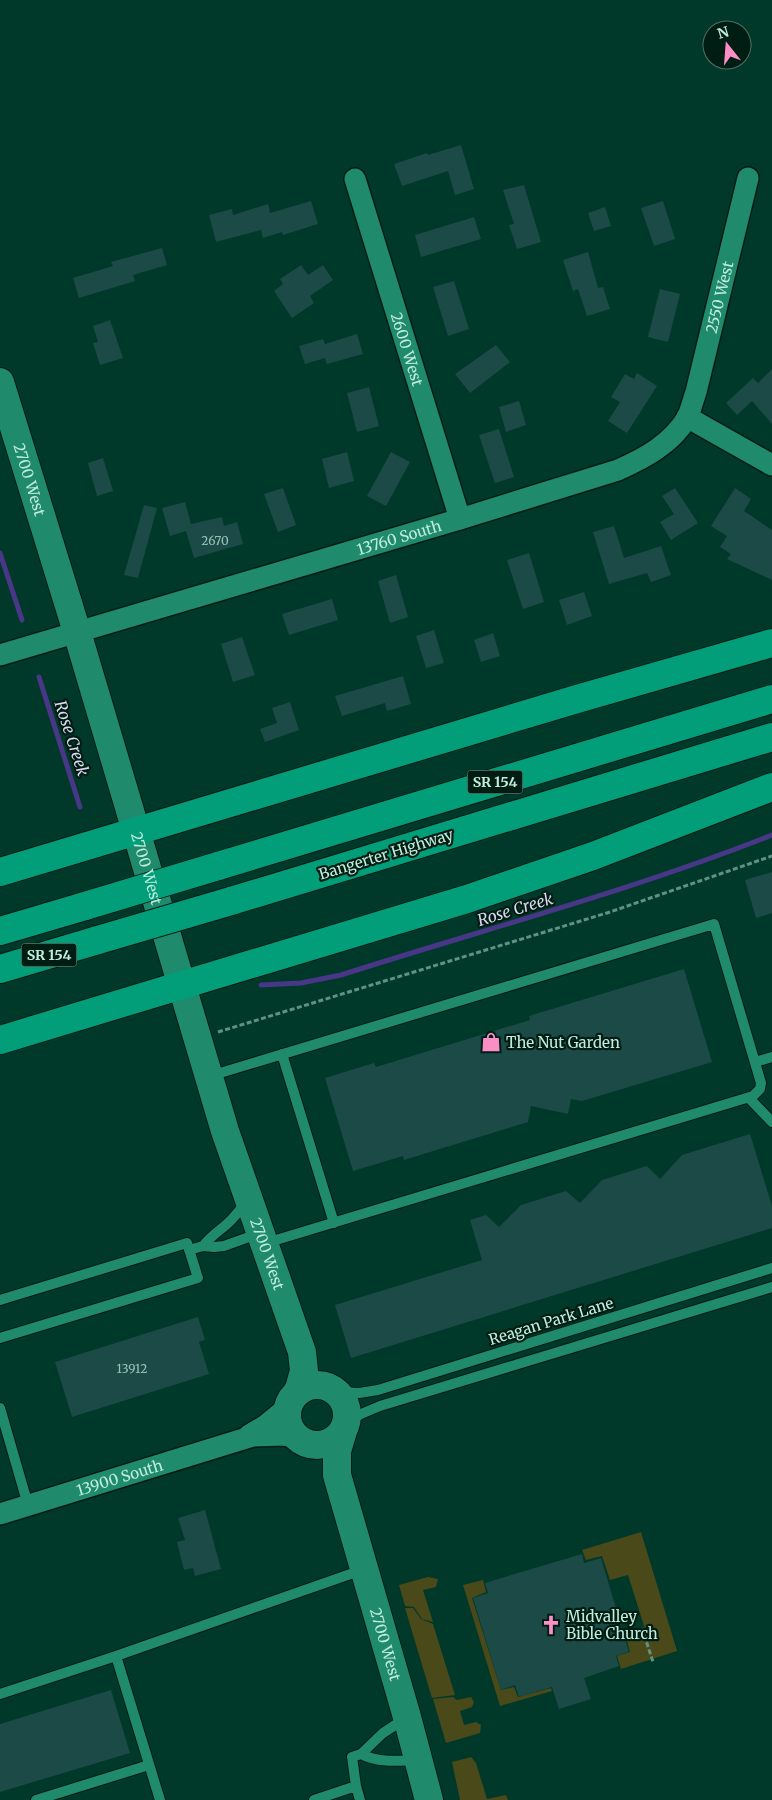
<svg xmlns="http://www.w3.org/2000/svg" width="772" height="1800" font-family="Merriweather,serif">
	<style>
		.green { fill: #494919 }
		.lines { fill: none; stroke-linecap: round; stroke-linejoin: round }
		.stream { stroke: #483686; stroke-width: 5 }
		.building { fill: #1b4a47 }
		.service-casing { stroke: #001d14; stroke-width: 12 }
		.minor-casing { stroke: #001d14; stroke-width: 24 }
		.secondary-casing { stroke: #001d14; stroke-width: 30 }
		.motorway-casing { stroke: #001d14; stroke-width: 30 }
		.path { stroke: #5f9282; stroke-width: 3; stroke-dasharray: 5 2.5; stroke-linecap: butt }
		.service { stroke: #208a6d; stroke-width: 10 }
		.minor { stroke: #208a6d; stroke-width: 21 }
		.secondary { stroke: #208a6d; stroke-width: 28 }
		.motorway { stroke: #029e7a; stroke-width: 28 }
		.motorway-bridge-casing { stroke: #001d14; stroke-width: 30; stroke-linecap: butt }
		.motorway-bridge { stroke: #029e7a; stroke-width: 28 }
		.labels { text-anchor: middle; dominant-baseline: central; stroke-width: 4.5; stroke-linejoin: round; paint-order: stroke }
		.number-label { font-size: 12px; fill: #97c4b7 }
		.shield { fill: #001d14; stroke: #86afa0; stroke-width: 1 }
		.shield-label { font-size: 14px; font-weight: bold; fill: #c0eddc }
		.street-label { font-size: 15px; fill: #c0eddc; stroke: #001d14 }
		.poi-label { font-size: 15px; fill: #c0eddc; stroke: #001d14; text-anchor: start }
		.water-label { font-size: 16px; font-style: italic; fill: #dbd9f0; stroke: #001d14 }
	</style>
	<rect width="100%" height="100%" fill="#00392a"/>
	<path class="green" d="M 641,1532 L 677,1651 L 621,1669 L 617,1656 L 630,1652 L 625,1634 L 645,1629 L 628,1575 L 610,1580 L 602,1556 L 586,1560 L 582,1550 Z
		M 428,1577 L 438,1579 L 436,1587 L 423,1590 L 433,1622 L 422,1619 L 414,1607 L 405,1606 L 399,1585 Z
		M 483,1580 L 486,1592 L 472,1598 L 501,1690 L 514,1687 L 518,1697 L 551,1688 L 552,1691 L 500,1706 L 463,1585 Z
		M 405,1608 L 413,1608 L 421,1619 L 433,1624 L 455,1695 L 432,1698 Z
		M 453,1697 L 457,1700 L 471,1697 L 474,1702 L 472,1707 L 460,1711 L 464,1725 L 476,1722 L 481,1725 L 480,1733 L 446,1743 L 433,1699 Z
		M 471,1757 L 476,1763 L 487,1799 L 506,1795 L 508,1800 L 460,1800 L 452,1762 Z"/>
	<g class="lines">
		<path class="stream" d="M 0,553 L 22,620
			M 39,677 L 80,807
			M 261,985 L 301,983 L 341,975 C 485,929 631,891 772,835"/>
	</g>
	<path class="building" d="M 461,145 L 474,189 L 455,195 L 448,171 L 402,186 L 394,164 L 427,153 L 428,155 Z
		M 524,185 L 541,242 L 517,249 L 509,225 L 514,224 L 503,190 Z
		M 311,201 L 318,224 L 283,235 L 282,232 L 263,238 L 261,230 L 216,242 L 209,215 L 232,209 L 233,215 L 268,204 L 270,213 Z
		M 663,201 L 675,239 L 654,246 L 641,208 Z
		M 605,207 L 611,226 L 594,231 L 588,213 Z
		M 474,217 L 481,239 L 421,257 L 415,235 Z
		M 162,248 L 167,265 L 133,275 L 135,281 L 79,298 L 73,278 L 113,266 L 111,262 Z
		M 588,252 L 598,288 L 603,287 L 610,309 L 587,316 L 578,289 L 573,291 L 563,260 Z
		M 301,265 L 308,275 L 323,265 L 333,280 L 310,296 L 314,303 L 292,318 L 274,291 L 283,284 L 280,279 Z
		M 454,281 L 469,329 L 448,336 L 433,287 Z
		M 660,289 L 680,294 L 668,342 L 648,337 Z
		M 110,320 L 123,358 L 100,365 L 93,343 L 98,342 L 93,326 Z
		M 357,334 L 363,354 L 327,364 L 325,358 L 305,364 L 299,346 L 323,339 L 325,344 Z
		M 496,345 L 510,362 L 470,393 L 455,374 Z
		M 772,369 L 772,424 L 752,401 L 737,415 L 726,403 L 753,378 L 758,383 Z
		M 637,373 L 657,386 L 627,433 L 608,421 L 620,402 L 611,397 L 625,374 L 634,379 Z
		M 369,387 L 379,426 L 357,432 L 347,393 Z
		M 519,401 L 526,425 L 506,432 L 499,407 Z
		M 499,429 L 514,477 L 495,483 L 479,435 Z
		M 347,452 L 354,481 L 329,488 L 322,459 Z
		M 391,452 L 410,462 L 386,506 L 367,496 Z
		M 103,458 L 113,491 L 97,496 L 88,463 Z
		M 283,488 L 296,525 L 278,532 L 264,494 Z
		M 675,488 L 698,523 L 671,540 L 660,522 L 674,514 L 662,496 Z
		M 735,488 L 751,499 L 744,511 L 772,530 L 772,580 L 727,559 L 731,554 L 720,547 L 727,536 L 711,526 Z
		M 185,502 L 191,524 L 222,517 L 224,526 L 237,522 L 243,544 L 194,558 L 186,531 L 170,536 L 162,508 Z
		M 144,505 L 157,508 L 138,578 L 124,575 Z
		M 614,526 L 624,558 L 661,546 L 671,575 L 651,582 L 647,573 L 609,584 L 593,532 Z
		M 529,553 L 544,602 L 523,609 L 507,560 Z
		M 396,575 L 408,617 L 390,623 L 378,581 Z
		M 584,592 L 592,616 L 567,625 L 559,600 Z
		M 332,599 L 338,620 L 289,635 L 282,614 Z
		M 434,630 L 444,663 L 426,668 L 416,636 Z
		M 493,633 L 500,656 L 481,662 L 474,640 Z
		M 242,637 L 255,675 L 233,682 L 221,644 Z
		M 403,676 L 411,704 L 387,711 L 385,703 L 342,716 L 335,696 Z
		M 290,702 L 299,730 L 265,742 L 260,729 L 277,723 L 272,708 Z
		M 772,872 L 772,913 L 756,918 L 745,880 Z
		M 684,969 L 712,1062 L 582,1101 L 571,1099 L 568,1114 L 531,1106 L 528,1122 L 404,1160 L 403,1156 L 353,1171 L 325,1078 L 374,1063 L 376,1067 L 530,1020 L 529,1016 Z
		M 750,1134 L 772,1206 L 772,1228 L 351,1358 L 335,1305 L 482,1260 L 470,1220 L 486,1215 L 499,1227 L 521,1205 L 566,1191 L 580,1203 L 602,1180 L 647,1166 L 660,1179 L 682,1155 Z
		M 198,1317 L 205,1340 L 199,1342 L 209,1374 L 72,1417 L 55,1362 Z
		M 205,1510 L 221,1569 L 195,1576 L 193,1568 L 184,1570 L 177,1542 L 185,1540 L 178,1518 Z
		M 582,1554 L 584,1563 L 601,1558 L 629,1652 L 616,1656 L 619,1666 L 584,1678 L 591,1699 L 559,1709 L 552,1687 L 519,1697 L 515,1685 L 501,1690 L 473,1598 L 488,1593 L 485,1583 Z
		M 111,1690 L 130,1753 L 0,1792 L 0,1724 Z"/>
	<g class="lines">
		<defs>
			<path id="service" d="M 282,1054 L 334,1223
				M 755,1062 L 772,1057
				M 210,1076 L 714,924 L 761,1083 L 760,1089 L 753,1096 L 266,1243
				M 749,1098 L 772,1122
				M 203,1246 C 211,1236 218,1232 227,1224 C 234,1218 240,1210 246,1202
				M 189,1250 L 203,1246 L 214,1247 L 224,1246 L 260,1233
				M 0,1300 L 187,1243 L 198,1278 L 0,1338
				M 337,1392 L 359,1393 L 378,1390 L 772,1268
				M 0,1408 L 28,1505
				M 346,1423 L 361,1414 L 380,1406 L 772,1287
				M 116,1656 L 362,1570
				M 0,1694 L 116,1656 L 160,1800
				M 361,1754 C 378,1763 397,1761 416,1760
				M 356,1786 L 360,1800
				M 36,1800 L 149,1765
				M 314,1800 L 356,1786 L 352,1757 L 361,1754 L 383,1733 L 406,1718"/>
			<g id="minor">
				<path id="s1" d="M 355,179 L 460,519"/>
				<path d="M 687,417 L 772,465"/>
				<path id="s2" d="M 0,655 L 460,519 L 618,470 C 645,458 671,444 687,418 C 691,410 693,400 696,392 L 748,178"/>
				<path d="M 249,1435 L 266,1425 L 288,1407"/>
				<path id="s3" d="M 0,1514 L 253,1436 L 283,1435 L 298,1438"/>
			</g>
			<g id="secondary">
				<path id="s4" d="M 0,382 L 77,632 L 225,1131 L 302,1352 L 304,1371 L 298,1392"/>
				<circle cx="317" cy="1415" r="30"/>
				<path id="s5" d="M 343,1431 L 337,1451 L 337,1475 L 407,1717 L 429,1800"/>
			</g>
			<path id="motorway" d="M 218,866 L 772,699
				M 0,872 L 577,699 L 772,643
				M 231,901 L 772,737
				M 0,931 L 85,906
				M 0,969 L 98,940
				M 0,1040 L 467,899 L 593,856 L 772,787"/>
		</defs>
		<use href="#service" class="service-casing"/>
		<use href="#minor" class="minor-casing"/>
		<use href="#secondary" class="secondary-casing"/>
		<use href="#motorway" class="motorway-casing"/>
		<path class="path" d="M 218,1032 L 610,912 L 772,856
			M 642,1628 L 653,1662"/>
		<use href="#service" class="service"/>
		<use href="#minor" class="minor"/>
		<use href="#secondary" class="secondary"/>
		<use href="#motorway" class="motorway"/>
		<defs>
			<path id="motorway-bridge" d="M 85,906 L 218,866
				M 98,940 L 231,901"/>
		</defs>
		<use href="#motorway-bridge" class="motorway-bridge-casing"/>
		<use href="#motorway-bridge" class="motorway-bridge"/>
	</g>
	<defs>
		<symbol id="shop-bare" viewBox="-9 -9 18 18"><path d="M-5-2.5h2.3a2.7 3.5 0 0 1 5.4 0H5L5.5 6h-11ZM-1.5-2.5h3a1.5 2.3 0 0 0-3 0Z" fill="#fb8fc5" stroke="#001d14" stroke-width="2.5" paint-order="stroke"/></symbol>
		<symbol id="church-bare" viewBox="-9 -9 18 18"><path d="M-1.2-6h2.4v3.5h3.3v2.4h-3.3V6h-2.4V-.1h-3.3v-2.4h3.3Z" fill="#fb8fc5" stroke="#001d14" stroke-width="2.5" paint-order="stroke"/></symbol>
	</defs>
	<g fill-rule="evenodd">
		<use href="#shop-bare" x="477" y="1028" width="28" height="28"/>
		<use href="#church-bare" x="537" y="1611" width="28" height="28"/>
	</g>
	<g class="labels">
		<g class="number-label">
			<text x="215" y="540">2670</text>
			<text x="132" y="1368">13912</text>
		</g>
		<g class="shield">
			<rect x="467.5" y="770.5" width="55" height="23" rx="4"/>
			<rect x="21.5" y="943.5" width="55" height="23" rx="4"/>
		</g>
		<g class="shield-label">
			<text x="495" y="782">SR 154</text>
			<text x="49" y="955">SR 154</text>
		</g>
		<g class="street-label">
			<text stroke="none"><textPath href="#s2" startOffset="858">2550 West</textPath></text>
			<text stroke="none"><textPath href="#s1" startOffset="178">2600 West</textPath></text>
			<text stroke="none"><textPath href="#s4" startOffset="102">2700 West</textPath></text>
			<text stroke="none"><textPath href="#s2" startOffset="416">13760 South</textPath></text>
			<text transform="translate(386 854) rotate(-17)">Bangerter Highway</text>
			<text stroke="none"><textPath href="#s4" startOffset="508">2700 West</textPath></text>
			<text stroke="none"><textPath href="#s4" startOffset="912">2700 West</textPath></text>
			<text transform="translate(551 1321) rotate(-17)">Reagan Park Lane</text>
			<text stroke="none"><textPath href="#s3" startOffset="125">13900 South</textPath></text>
			<text stroke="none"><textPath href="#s5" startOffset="221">2700 West</textPath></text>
		</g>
		<g class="poi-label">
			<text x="506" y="1042">The Nut Garden</text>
			<text x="566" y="1616">Midvalley<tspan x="566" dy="17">Bible Church</tspan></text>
		</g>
		<g class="water-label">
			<text transform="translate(72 738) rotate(72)">Rose Creek</text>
			<text transform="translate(515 909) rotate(-17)">Rose Creek</text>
		</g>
	</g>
	<g transform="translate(727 45) rotate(343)"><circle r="24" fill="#001d14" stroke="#4d7064"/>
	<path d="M0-4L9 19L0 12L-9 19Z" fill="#fb8fc5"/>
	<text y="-8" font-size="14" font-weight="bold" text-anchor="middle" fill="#c0eddc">N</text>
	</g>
</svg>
